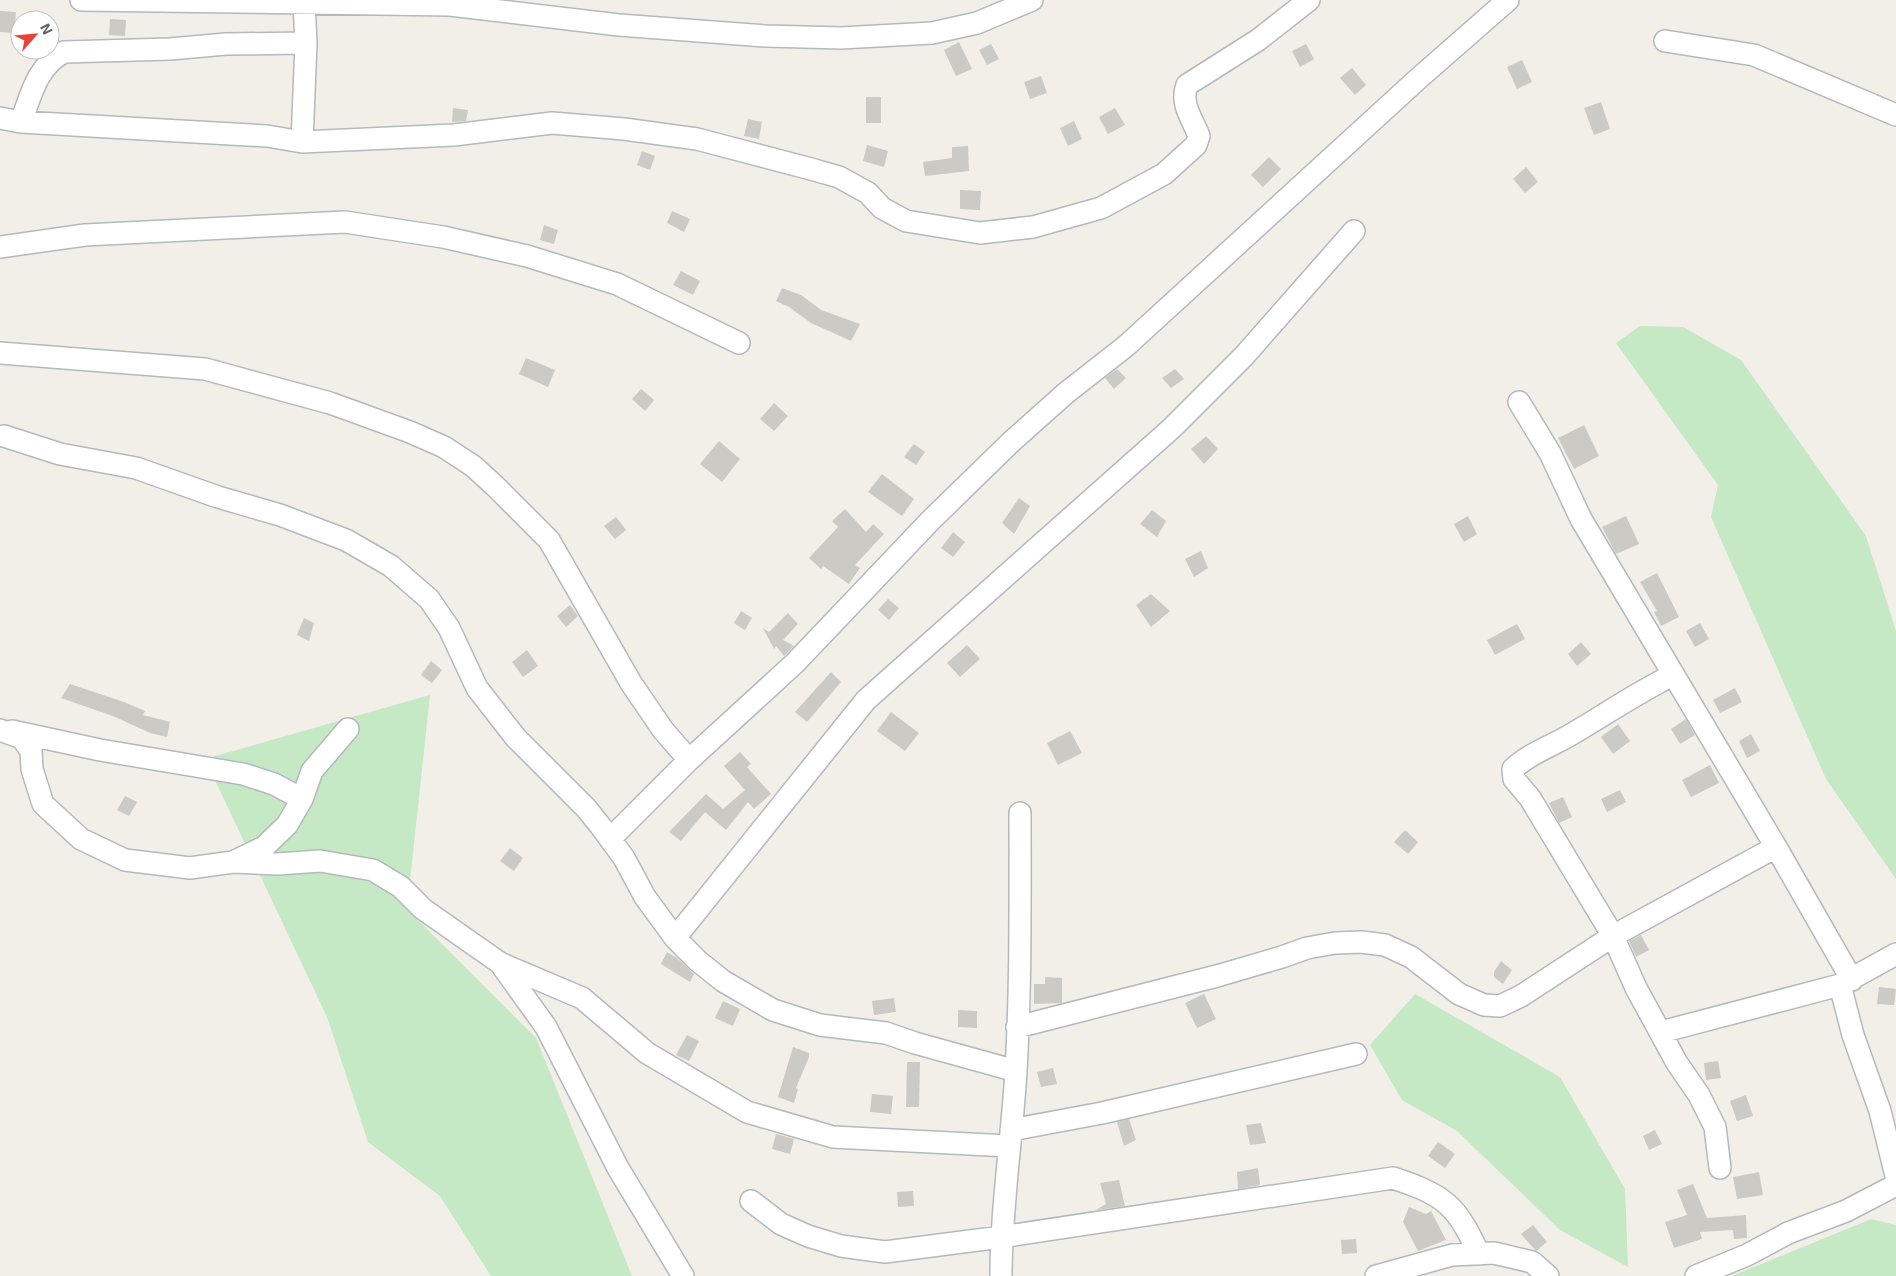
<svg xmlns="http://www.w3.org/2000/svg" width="1896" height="1276" font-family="'Exo 2',sans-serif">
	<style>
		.green { fill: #c5e8c5 }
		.building { fill: #cccac5 }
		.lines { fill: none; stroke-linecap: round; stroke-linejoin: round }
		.street-casing { stroke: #b5b8bc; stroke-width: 24 }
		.street { stroke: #fff; stroke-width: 21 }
	</style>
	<rect width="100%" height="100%" fill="#f1efe8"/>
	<path class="green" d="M 1640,326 L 1683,327 L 1741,360 L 1866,536 L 1896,631 L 1896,879 L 1826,779 L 1711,517 L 1718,485 L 1616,343 Z
		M 430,695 L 407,909 L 536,1038 L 632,1276 L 491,1276 L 440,1196 L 368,1142 L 327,1017 L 205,759 Z
		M 1415,994 L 1560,1077 L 1625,1189 L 1628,1267 L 1560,1230 L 1457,1131 L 1402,1100 L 1370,1045 Z
		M 1871,1219 L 1896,1225 L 1896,1276 L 1732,1276 Z"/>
	<path class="building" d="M 0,11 L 16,12 L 14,33 L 0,32 Z
		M 110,19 L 126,20 L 125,36 L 109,35 Z
		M 959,42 L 972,69 L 956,76 L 944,50 Z
		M 991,44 L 999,59 L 987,65 L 979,50 Z
		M 1306,44 L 1314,59 L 1300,67 L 1292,51 Z
		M 1522,60 L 1532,82 L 1517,89 L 1507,67 Z
		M 1352,68 L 1366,85 L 1355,95 L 1340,78 Z
		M 1041,76 L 1047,93 L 1030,99 L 1024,82 Z
		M 866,97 L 881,97 L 881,123 L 866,123 Z
		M 1601,102 L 1610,129 L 1594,135 L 1584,108 Z
		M 453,108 L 468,110 L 466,121 L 452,122 Z
		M 1115,108 L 1125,125 L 1108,134 L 1099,117 Z
		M 748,119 L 762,122 L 759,139 L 744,136 Z
		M 1074,121 L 1082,139 L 1068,146 L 1060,128 Z
		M 867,145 L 888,151 L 884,167 L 863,161 Z
		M 968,146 L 969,171 L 925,176 L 923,162 L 952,158 L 952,147 Z
		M 642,151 L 655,156 L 650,170 L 637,165 Z
		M 1269,157 L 1281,169 L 1263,187 L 1251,175 Z
		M 1526,167 L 1538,182 L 1525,193 L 1513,179 Z
		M 960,190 L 981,191 L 980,210 L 960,209 Z
		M 672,211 L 690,219 L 684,232 L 667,223 Z
		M 544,225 L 558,230 L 554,244 L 540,240 Z
		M 681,271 L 700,281 L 693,295 L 673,285 Z
		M 782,288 L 801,295 L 821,310 L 860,324 L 851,341 L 811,323 L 789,307 L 776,301 Z
		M 526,358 L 555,370 L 548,387 L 519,374 Z
		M 1117,369 L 1126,378 L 1114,389 L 1105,378 Z
		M 1175,369 L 1184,379 L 1171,388 L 1162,378 Z
		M 641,389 L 654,400 L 645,411 L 632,399 Z
		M 774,403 L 788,416 L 774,431 L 760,419 Z
		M 1584,425 L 1599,456 L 1574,469 L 1558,438 Z
		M 1206,436 L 1218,449 L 1204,464 L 1191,449 Z
		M 719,441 L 740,459 L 722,482 L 700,464 Z
		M 914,444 L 925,452 L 916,465 L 904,457 Z
		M 882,474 L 914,499 L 902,516 L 868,492 Z
		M 1019,498 L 1030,506 L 1014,534 L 1002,523 Z
		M 845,509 L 866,532 L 873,524 L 884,534 L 855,565 L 860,568 L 849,584 L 823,566 L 821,569 L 809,558 L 838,527 L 832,521 Z
		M 1152,510 L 1166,521 L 1157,537 L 1140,524 Z
		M 1468,516 L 1477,534 L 1464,542 L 1454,524 Z
		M 1626,516 L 1639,544 L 1616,554 L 1602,527 Z
		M 616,517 L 626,530 L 615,539 L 604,526 Z
		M 953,532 L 965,542 L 953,557 L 941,548 Z
		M 1201,551 L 1208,568 L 1194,577 L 1185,559 Z
		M 1657,573 L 1679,617 L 1661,626 L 1654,612 L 1657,611 L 1640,582 Z
		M 1151,594 L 1170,611 L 1151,627 L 1136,605 Z
		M 888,599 L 899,608 L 889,620 L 878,610 Z
		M 570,605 L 578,616 L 566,627 L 557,616 Z
		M 741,611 L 752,618 L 745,630 L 734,623 Z
		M 788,613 L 798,624 L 783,640 L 794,646 L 784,656 L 776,646 L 774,649 L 763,628 L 769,632 Z
		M 304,618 L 314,623 L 309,641 L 297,635 Z
		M 1700,623 L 1709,639 L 1695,647 L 1686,631 Z
		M 1517,624 L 1525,639 L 1495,655 L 1487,640 Z
		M 1581,642 L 1591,654 L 1577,666 L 1568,654 Z
		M 967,645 L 980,659 L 960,677 L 947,663 Z
		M 527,650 L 538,666 L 523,677 L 512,662 Z
		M 431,661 L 442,670 L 432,683 L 421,675 Z
		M 831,672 L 841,682 L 807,722 L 795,712 Z
		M 70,684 L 124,702 L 145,711 L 143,715 L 170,722 L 167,737 L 150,733 L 113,716 L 61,698 Z
		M 1735,688 L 1742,702 L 1720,713 L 1713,700 Z
		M 891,712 L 919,733 L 905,751 L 877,731 Z
		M 1686,719 L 1695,735 L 1680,744 L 1671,729 Z
		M 1618,724 L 1630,741 L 1613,754 L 1601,737 Z
		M 1070,731 L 1082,753 L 1058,765 L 1047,743 Z
		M 1751,734 L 1760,751 L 1747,758 L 1739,741 Z
		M 740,752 L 751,764 L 747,767 L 771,794 L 754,809 L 748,802 L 726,830 L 705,812 L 681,841 L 669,832 L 706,794 L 723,809 L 745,790 L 724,766 Z
		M 1710,765 L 1719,783 L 1691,797 L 1682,780 Z
		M 1620,790 L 1626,802 L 1607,812 L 1601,799 Z
		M 125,796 L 137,802 L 129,816 L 117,810 Z
		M 1563,797 L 1572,817 L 1559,823 L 1549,803 Z
		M 1405,830 L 1418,842 L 1408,854 L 1394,842 Z
		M 510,848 L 523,858 L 514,871 L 500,861 Z
		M 1641,935 L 1649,950 L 1636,957 L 1629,941 Z
		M 667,952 L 677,958 L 694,974 L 690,982 L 661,964 Z
		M 1501,961 L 1512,970 L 1503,984 L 1494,977 L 1494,972 Z
		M 1045,977 L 1062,978 L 1062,1003 L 1034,1004 L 1034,984 L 1045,984 Z
		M 1879,987 L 1896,989 L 1894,1005 L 1877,1004 Z
		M 1204,994 L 1216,1019 L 1197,1028 L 1185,1003 Z
		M 894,998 L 896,1012 L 874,1015 L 872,1001 Z
		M 723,1001 L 740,1009 L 733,1026 L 715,1018 Z
		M 958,1010 L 977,1011 L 977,1028 L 958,1027 Z
		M 687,1035 L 699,1041 L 689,1061 L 676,1055 Z
		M 793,1047 L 809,1053 L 809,1057 L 796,1088 L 798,1089 L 794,1103 L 778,1097 Z
		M 1718,1061 L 1721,1078 L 1706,1080 L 1704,1063 Z
		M 907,1062 L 920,1062 L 919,1107 L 906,1107 Z
		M 1053,1068 L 1057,1084 L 1041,1087 L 1037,1072 Z
		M 872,1094 L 893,1096 L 891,1114 L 870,1112 Z
		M 1746,1095 L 1753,1116 L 1737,1121 L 1730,1101 Z
		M 1129,1119 L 1136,1140 L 1124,1146 L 1117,1122 Z
		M 1261,1123 L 1266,1143 L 1250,1145 L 1246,1125 Z
		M 1655,1130 L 1662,1144 L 1649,1150 L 1643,1136 Z
		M 776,1134 L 794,1139 L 790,1154 L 772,1149 Z
		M 1438,1142 L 1455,1154 L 1445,1168 L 1428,1156 Z
		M 1258,1168 L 1260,1185 L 1238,1189 L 1237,1172 Z
		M 1759,1172 L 1763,1195 L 1737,1199 L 1733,1177 Z
		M 1119,1180 L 1125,1206 L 1096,1210 L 1106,1204 L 1100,1183 Z
		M 1693,1184 L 1707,1218 L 1746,1215 L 1747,1238 L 1734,1239 L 1733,1230 L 1700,1232 L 1702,1239 L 1674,1248 L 1665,1222 L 1687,1215 L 1677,1190 Z
		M 913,1191 L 914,1206 L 898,1207 L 897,1192 Z
		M 1409,1207 L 1426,1214 L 1431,1211 L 1446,1240 L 1418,1251 L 1403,1222 Z
		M 1533,1225 L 1547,1242 L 1536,1251 L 1521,1234 Z
		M 1356,1239 L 1357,1253 L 1342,1254 L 1341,1240 Z"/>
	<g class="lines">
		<defs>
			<path id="street" d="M 81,0 L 450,5 L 619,25 L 766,36 L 841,38 L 932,33 L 977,23 L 1032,0
				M 1665,41 L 1754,55 L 1896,115
				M 0,118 L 21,122 L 267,136 L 302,142 L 454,135 L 552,123 L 624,129 L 697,139 L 811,169 L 839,177 L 868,193 L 882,208 L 906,221 L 980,233 L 1033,227 L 1101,208 L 1164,174 L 1196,145 L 1199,136 C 1192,118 1180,104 1187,85 L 1258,40 L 1309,0
				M 21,122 C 31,95 37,66 64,52 L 170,49 L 226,44 L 306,43
				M 302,142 L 306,43 L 304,3
				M 0,247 L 85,235 L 345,222 L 443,237 L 527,256 L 617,284 L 739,343
				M 0,353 L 205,369 L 330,403 L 410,432 L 444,447 L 473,466 L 494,485 L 549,540 L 631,683 L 663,730 L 689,760
				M 1519,402 L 1550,453 L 1581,519 L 1776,847 L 1852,980
				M 4,436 L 60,454 L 136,468 L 218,497 L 280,515 L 346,540 L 391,566 L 429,599 L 449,628 L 477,688 L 516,738 L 586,808 L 602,828 L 624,858 L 645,897 L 675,938 L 698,961 L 723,981 L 773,1010 L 820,1025 L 886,1033 L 915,1043 L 1016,1071
				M 1673,675 C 1638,692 1606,714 1572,734 C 1552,746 1530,753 1513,769 L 1514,779 L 1530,798 L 1613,936 L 1636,988 L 1677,1063 L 1699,1095 L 1715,1127 L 1720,1168
				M 0,730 L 22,738 L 31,751 L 32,769 L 43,804 L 81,839 L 125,860 L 190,868 L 233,862 L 264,847 L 287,825 L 302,799 L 312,771 L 348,729
				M 12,731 L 100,750 L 243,774 L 274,784 L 302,799
				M 610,839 L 689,760 L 795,663 L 930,521 L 1011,442 L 1066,393 L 1126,346 L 1419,78 L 1508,0
				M 233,862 L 278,864 L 320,861 L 373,870 L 401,887 L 423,909 L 500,963 L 546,1027 L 618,1168 L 683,1276
				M 675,938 L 866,700 L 1172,428 L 1244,356 L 1354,231
				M 502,964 L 582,998 L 647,1053 L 747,1112 L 833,1137 L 1009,1146
				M 1840,985 L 1853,1035 L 1880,1111 L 1896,1176
				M 1017,1027 L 1217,976 L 1282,957 L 1307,948 L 1335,943 L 1361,942 L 1385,945 L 1411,957 L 1459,994 L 1484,1005 L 1500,1006 L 1521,996 L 1613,936 L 1776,847
				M 1661,1032 L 1840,985 L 1896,954
				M 1011,1130 L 1102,1113 L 1356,1054
				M 751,1201 L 781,1224 L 808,1236 L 841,1246 L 885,1252 L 1001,1237 L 1393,1178 C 1411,1184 1432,1191 1447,1204 C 1461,1216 1471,1237 1479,1254
				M 1001,1276 C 1001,1207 1012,1140 1016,1071 C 1021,985 1020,899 1020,813
				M 1376,1276 L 1452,1255 L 1494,1253 L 1532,1262 L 1548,1276
				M 1696,1276 L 1747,1255 L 1788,1233 L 1846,1211 L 1896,1185"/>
		</defs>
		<use href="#street" class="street-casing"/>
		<use href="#street" class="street"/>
	</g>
	<g transform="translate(35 35) rotate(63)"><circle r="24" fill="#ffffff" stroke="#bfc1c3"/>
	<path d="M0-4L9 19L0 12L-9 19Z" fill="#ea4335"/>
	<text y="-8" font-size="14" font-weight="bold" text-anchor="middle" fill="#5f6368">N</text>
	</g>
</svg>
